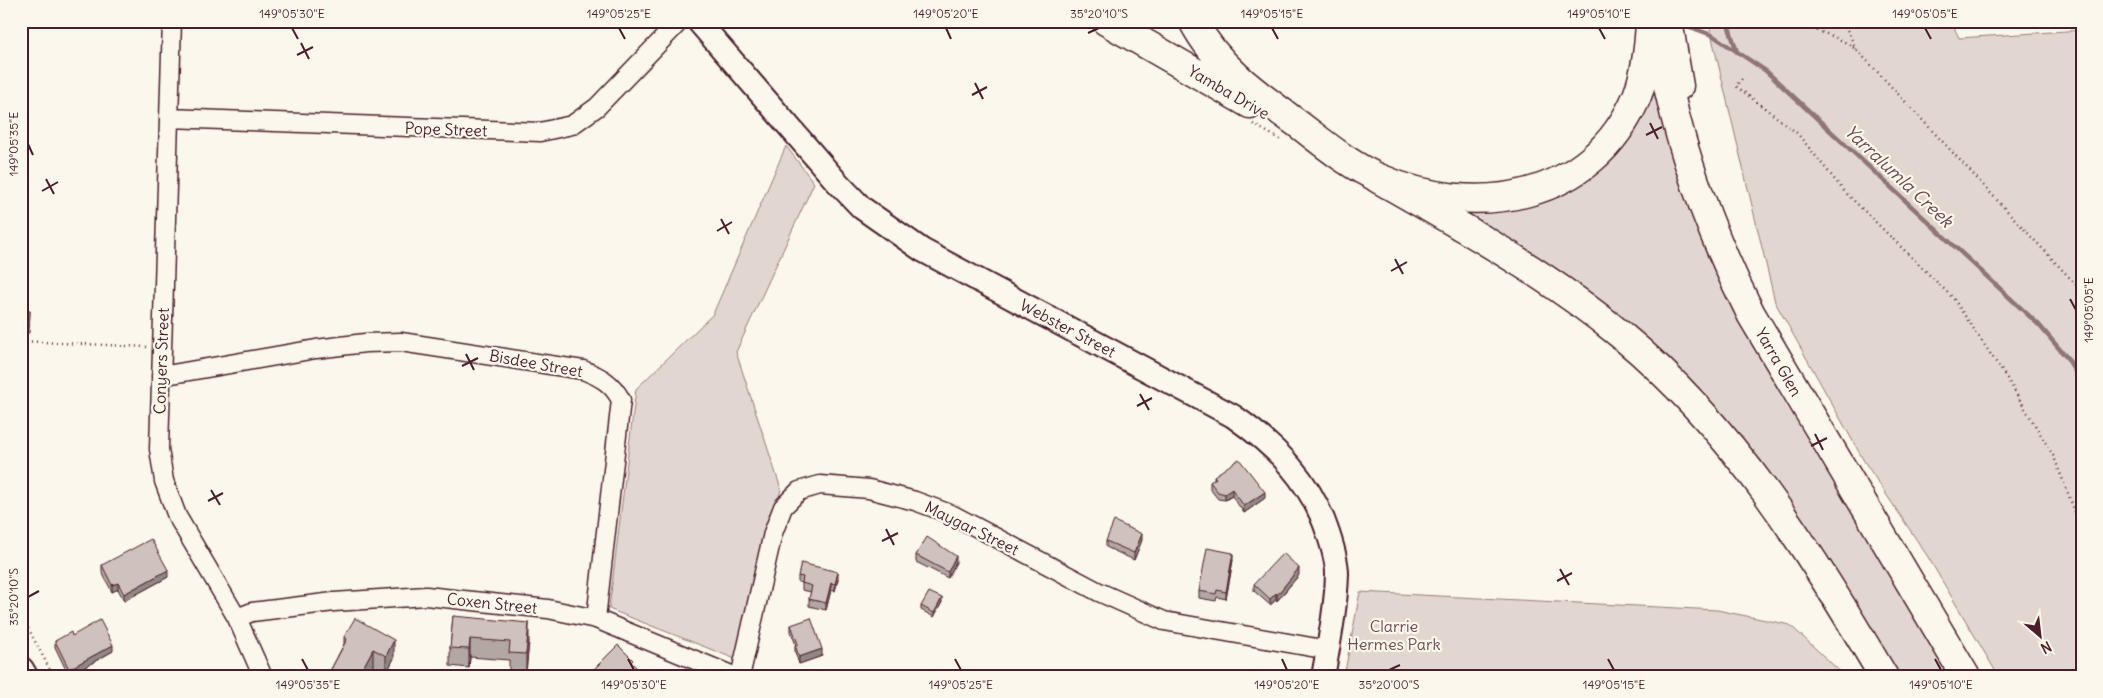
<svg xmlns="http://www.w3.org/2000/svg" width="2103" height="698" font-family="Delius,sans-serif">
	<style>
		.green { fill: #e2d7d0; stroke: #967b7e }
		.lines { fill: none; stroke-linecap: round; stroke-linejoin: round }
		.stream { stroke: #907477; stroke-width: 4.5 }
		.minor-casing { stroke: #4a1f2b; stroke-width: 21 }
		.tertiary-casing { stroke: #4a1f2b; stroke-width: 26 }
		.secondary-casing { stroke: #4a1f2b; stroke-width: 29 }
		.primary-casing { stroke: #4a1f2b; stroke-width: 31 }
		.motorway-casing { stroke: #4a1f2b; stroke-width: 31 }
		.path { stroke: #4a1f2b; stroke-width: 2.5; stroke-dasharray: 1 4; stroke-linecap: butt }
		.minor { stroke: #fbf7ec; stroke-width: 18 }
		.tertiary { stroke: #fbf7ec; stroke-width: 22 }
		.secondary { stroke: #fbf7ec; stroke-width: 25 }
		.primary { stroke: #fbf7ec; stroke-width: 28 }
		.motorway { stroke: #fbf7ec; stroke-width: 28 }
		.wall { fill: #b2a7a2; stroke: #4a1f2b }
		.shaded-wall { fill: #918884; stroke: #4a1f2b }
		.building { fill: #cfc2bc; stroke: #4a1f2b }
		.ticks { fill: none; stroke: #4a1f2b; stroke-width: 2 }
		.labels { text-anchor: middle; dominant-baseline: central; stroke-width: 4.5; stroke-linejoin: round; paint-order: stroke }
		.street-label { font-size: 16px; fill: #4a1f2b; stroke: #fbf7ec }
		.park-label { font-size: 16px; fill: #704d54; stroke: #fbf7ec }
		.water-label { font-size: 18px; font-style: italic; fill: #6d4a51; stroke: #fbf7ec }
		.neatline { fill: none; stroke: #4a1f2b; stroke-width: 2 }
		.ticks-label { font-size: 12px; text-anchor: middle; fill: #4a1f2b }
	</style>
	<rect width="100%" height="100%" fill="#fbf7ec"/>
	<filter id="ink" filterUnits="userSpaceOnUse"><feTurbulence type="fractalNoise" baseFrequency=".02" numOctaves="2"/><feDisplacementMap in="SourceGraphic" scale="10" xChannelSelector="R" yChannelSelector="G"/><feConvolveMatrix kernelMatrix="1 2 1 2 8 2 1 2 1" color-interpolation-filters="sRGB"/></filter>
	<g filter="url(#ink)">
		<path class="green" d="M 1708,21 L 1951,21 L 1959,38 L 2082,30 L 2082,677 L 1999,677 L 1928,557 L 1864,461 L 1775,302 Z
			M 1655,78 L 1674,145 L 1958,677 L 1895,677 L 1764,472 L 1439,200 L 1544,191 Z
			M 786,146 L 814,183 L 736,352 L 781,489 L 738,660 L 609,609 L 636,389 L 713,314 Z
			M 1360,592 L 1717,610 L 1790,625 L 1846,677 L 1344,677 Z"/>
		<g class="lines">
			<path class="stream" d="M 1727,21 L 1737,52
				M 1679,23 L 1712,35 L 1766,71 L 2039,325 L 2068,359 L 2082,383"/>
			<defs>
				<path id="minor" d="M 172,21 L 159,449 L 164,481 L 177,516 L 237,618 L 263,677
					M 169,118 L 540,132 L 572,125 L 597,107 L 680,21
					M 161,376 L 316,349 L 365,343 L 401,342 L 583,370 C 601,377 612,383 621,400 L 596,619
					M 237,618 L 252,612 L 334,602 L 426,596 L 548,609 L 596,619 L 736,677
					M 740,677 L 773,533 L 783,507 L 799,491 L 820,485 L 869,489 L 915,501 L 953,515 L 1099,592 L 1164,621 L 1328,650"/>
				<path id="tertiary" d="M 698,21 L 836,181 L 862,208 L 922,250 L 1233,416 C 1277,447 1311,481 1328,533 C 1332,545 1337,561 1337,574 C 1336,608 1329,643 1323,677"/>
				<path id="secondary" d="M 21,670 L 25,677"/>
				<path id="primary" d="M 1106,21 L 1250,104
					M 1193,21 C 1216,65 1255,93 1294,121 C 1321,141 1348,165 1379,178 C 1476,220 1593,201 1637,96 C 1646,72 1649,46 1650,21"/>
				<path id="motorway" d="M 1668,21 L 1679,86
					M 1664,67 C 1681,154 1711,235 1751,314 L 1966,677
					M 1377,178 C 1461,226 1546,273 1621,335 C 1734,428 1810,552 1884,677"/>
			</defs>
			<use href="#minor" class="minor-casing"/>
			<use href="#tertiary" class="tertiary-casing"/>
			<use href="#secondary" class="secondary-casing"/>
			<use href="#primary" class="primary-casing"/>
			<use href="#motorway" class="motorway-casing"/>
			<path class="path" d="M 1077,21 L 1087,27
				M 1783,21 C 1808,28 1836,34 1857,50 L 2082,291
				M 1843,21 L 1856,49
				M 1811,28 L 1822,21
				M 1742,79 L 1736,86 L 1797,133 L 1844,191 L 1953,298 L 2008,380 L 2054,457 L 2082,530
				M 1253,124 L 1281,140
				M 21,341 L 147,347
				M 21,615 L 54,677"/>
			<use href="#minor" class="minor"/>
			<use href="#tertiary" class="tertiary"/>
			<use href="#secondary" class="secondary"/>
			<use href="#primary" class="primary"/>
			<use href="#motorway" class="motorway"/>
		</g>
		<path class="wall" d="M 21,311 L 30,311 L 29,333 L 21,333 Z
			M 1214,476 L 1265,498 L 1244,513 L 1232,496 L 1225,500 L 1218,499 L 1210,489 L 1210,482 L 1214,479 Z
			M 1142,540 L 1134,560 L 1106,547 L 1106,541 Z
			M 916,555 L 956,562 L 948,578 L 916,562 Z
			M 1233,560 L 1226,599 L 1217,597 L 1216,601 L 1199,598 L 1199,591 Z
			M 102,565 L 168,577 L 124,601 L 118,589 L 112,592 L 102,572 Z
			M 1299,575 L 1277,601 L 1276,600 L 1270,605 L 1254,591 L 1254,584 Z
			M 798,576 L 838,579 L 835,591 L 831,590 L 826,610 L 809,606 L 809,599 L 811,592 L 802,590 L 802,583 L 798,582 Z
			M 942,602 L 934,617 L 921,610 L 921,606 Z
			M 453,616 L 529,641 L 526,672 L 509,671 L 509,660 L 470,657 L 469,668 L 450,666 L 450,648 Z
			M 791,625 L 822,656 L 799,664 L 795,652 L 795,645 L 796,645 L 791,632 Z
			M 72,636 L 113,651 L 69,676 L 55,647 L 55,641 Z
			M 344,637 L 394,658 L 386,674 L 373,667 L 368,677 L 323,677 L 328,675 L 344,644 Z
			M 633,664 L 646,677 L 591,677 L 591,672 Z"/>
		<path class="shaded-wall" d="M 1232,489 L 1232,496 L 1225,500 L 1225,494 Z
			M 1265,492 L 1265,498 L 1244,513 L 1244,506 Z
			M 1142,534 L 1142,540 L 1134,560 L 1134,553 Z
			M 1233,553 L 1233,560 L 1226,599 L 1226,592 Z
			M 956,556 L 956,562 L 948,578 L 948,572 Z
			M 1299,568 L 1299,575 L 1277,601 L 1277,595 Z
			M 168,570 L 168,577 L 124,601 L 124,594 Z
			M 838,572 L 838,579 L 835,591 L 835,584 Z
			M 118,583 L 118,589 L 112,592 L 112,585 Z
			M 831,583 L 831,590 L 826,610 L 826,603 Z
			M 1276,593 L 1276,600 L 1270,605 L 1270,599 Z
			M 942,598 L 942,602 L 934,617 L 934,613 Z
			M 529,623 L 529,641 L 526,672 L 526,654 Z
			M 470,639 L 470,657 L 469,668 L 469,649 Z
			M 394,640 L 394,658 L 386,674 L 386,656 Z
			M 113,645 L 113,651 L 69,676 L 69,669 Z
			M 373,649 L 373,667 L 368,677 L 358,677 Z
			M 822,649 L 822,656 L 799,664 L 799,657 Z"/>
		<path class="building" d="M 21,311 L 30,311 L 29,327 L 21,326 Z
			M 1239,459 L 1265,492 L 1244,506 L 1232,489 L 1225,494 L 1218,492 L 1210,482 L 1216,478 L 1214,476 Z
			M 1114,521 L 1142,534 L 1134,553 L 1106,541 Z
			M 927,537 L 956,556 L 948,572 L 916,555 Z
			M 151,539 L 168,570 L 124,594 L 118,583 L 112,585 L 102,565 Z
			M 1207,548 L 1233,553 L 1226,592 L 1217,590 L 1216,594 L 1199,591 Z
			M 1283,553 L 1299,568 L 1277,595 L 1276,593 L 1270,599 L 1254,584 Z
			M 801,563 L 838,572 L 835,584 L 831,583 L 826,603 L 809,599 L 812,586 L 802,583 L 803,577 L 798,576 Z
			M 929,592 L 942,598 L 934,613 L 921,606 Z
			M 453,616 L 529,623 L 526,654 L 509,653 L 510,642 L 470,639 L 469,649 L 450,648 Z
			M 355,618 L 394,640 L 386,656 L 373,649 L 358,677 L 323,677 L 325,674 L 328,675 L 347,639 L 344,637 Z
			M 811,618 L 822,649 L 799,657 L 795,645 L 798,644 L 791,625 Z
			M 100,620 L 113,645 L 69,669 L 55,641 L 71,632 L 72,636 Z
			M 618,645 L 633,660 L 631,662 L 646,677 L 596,677 L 591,672 Z"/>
	</g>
	<path class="ticks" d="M 292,28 L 298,39M 619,28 L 625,39M 946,28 L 951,39M 1272,28 L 1278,39M 1599,28 L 1605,39M 1925,28 L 1931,39M 1088,33 L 1099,28M 301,43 L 309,59M 297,55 L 313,47M 975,83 L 983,99M 972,95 L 987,87M 1650,123 L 1658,139M 1646,135 L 1662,127M 28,144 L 33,155M 46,179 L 54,194M 42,191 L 58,182M 721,219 L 729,234M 717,231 L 732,222M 1395,259 L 1403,274M 1391,271 L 1407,262M 2070,299 L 2076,310M 466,354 L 474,370M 462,366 L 478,358M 1140,394 L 1149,410M 1137,406 L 1152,398M 1815,434 L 1823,450M 1811,446 L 1827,438M 211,490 L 220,505M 208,501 L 223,493M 886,529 L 894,545M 882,541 L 898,533M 1560,569 L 1569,585M 1557,581 L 1572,573M 28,597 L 39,591M 302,659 L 308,670M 628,659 L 634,670M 955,659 L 961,670M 1282,659 L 1287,670M 1608,659 L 1614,670M 1935,659 L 1941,670M 1389,670 L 1400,665"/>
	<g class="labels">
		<g class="street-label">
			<text transform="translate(1229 92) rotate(30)">Yamba Drive</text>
			<text transform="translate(446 129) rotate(2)">Pope Street</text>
			<text transform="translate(1068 328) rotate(28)">Webster Street</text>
			<text transform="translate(161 361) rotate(-88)">Conyers Street</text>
			<text transform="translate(1779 362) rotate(60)">Yarra Glen</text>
			<text transform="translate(536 363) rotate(10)">Bisdee Street</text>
			<text transform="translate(972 528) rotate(26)">Maygar Street</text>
			<text transform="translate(492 603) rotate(6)">Coxen Street</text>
		</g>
		<g class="park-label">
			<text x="1394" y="626">Clarrie<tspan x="1394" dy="18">Hermes Park</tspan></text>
		</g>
		<g class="water-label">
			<text transform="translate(1899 176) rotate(43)">Yarralumla Creek</text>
		</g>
	</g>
	<rect width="2103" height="698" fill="none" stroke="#fbf7ec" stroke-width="55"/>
	<g transform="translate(2040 636) rotate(152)" stroke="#fbf7ec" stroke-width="4" paint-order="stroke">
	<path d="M0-4L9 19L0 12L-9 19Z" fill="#4a1f2b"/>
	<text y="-8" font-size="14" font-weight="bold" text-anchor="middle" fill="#4a1f2b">N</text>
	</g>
	<rect x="28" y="28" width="2048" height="642" class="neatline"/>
	<g class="ticks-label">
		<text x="292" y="18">149°05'30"E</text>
		<text x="619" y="18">149°05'25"E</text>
		<text x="946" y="18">149°05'20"E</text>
		<text x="1099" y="18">35°20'10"S</text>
		<text x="1272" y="18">149°05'15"E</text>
		<text x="1599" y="18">149°05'10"E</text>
		<text x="1925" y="18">149°05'05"E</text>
		<text transform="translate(14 144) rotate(-90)" y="4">149°05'35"E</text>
		<text transform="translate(2089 310) rotate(-90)" y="4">149°05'05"E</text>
		<text transform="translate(14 597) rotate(-90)" y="4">35°20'10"S</text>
		<text x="308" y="689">149°05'35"E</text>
		<text x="634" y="689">149°05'30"E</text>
		<text x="961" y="689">149°05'25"E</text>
		<text x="1287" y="689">149°05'20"E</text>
		<text x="1389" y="689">35°20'00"S</text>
		<text x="1614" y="689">149°05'15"E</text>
		<text x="1941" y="689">149°05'10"E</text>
	</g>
</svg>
